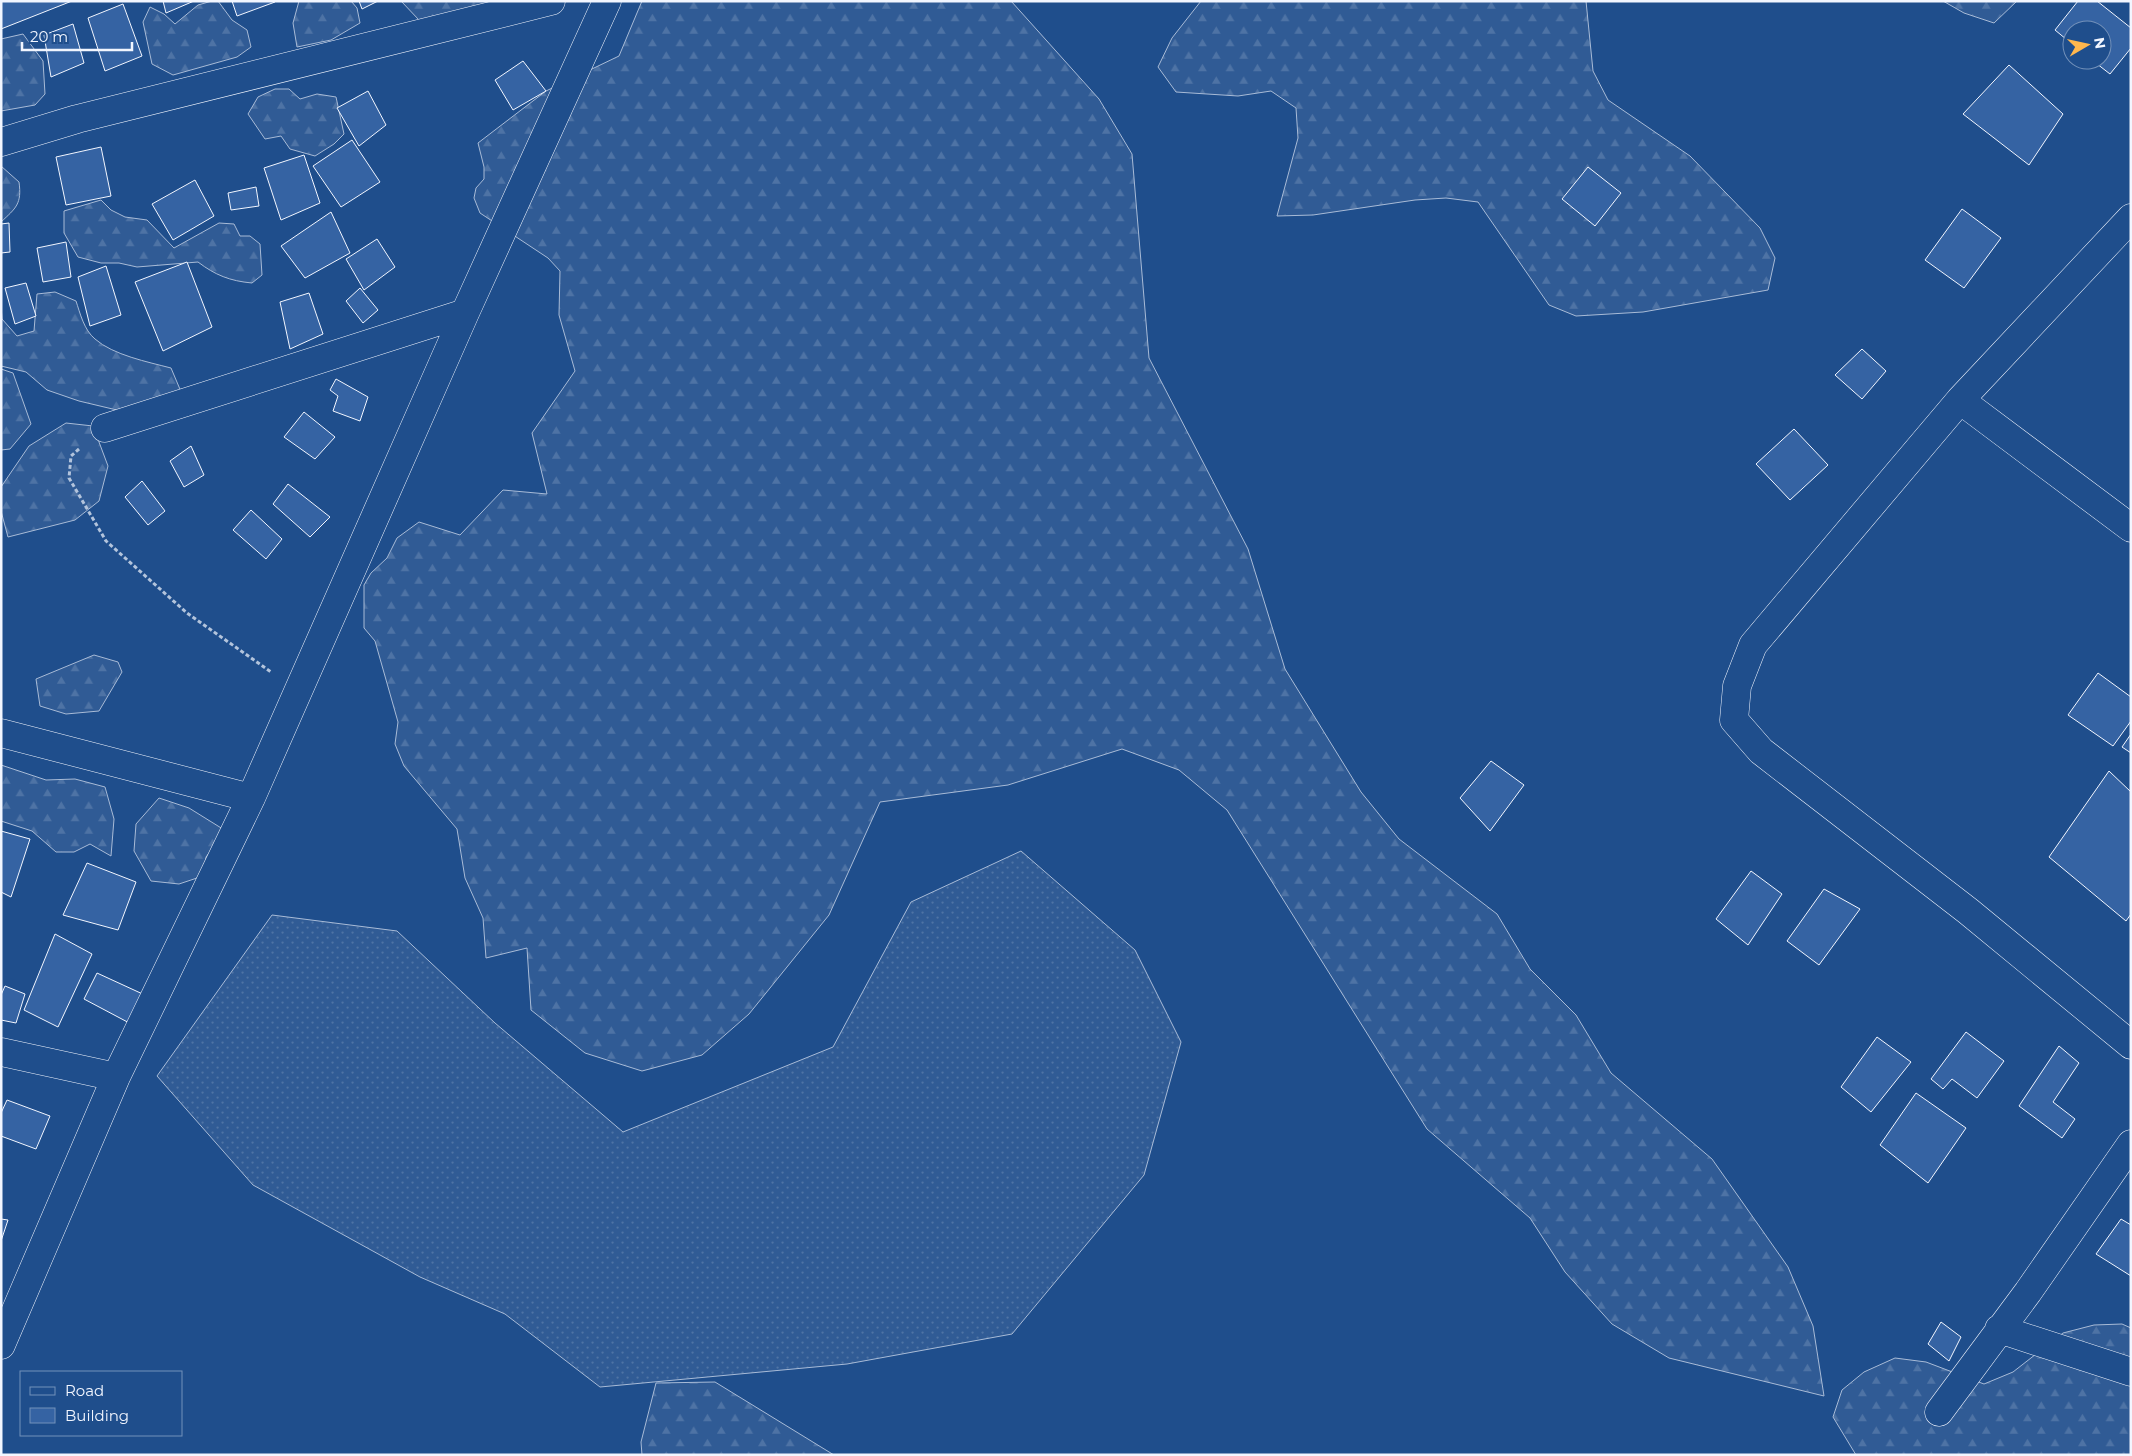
<svg xmlns="http://www.w3.org/2000/svg" width="2132" height="1456" font-family="Montserrat,sans-serif">
	<style>
		.grass { fill: url(#grass-dots); stroke: #a8bbd7 }
		.forest { fill: url(#forest-firs); stroke: #a8bbd7 }
		.building { fill: #3563a3; stroke: #f2f6ff }
		.lines { fill: none; stroke-linecap: round; stroke-linejoin: round }
		.minor-casing { stroke: #f2f6ff; stroke-width: 29 }
		.path { stroke: #b3c4dc; stroke-width: 3; stroke-dasharray: 4 2.5; stroke-linecap: butt }
		.minor { stroke: #1f4e8c; stroke-width: 28 }
	</style>
	<defs>
		<pattern id="grass-dots" width="8" height="8" patternUnits="userSpaceOnUse" patternTransform="scale(1.25)"><rect width="8" height="8" fill="#305b95"/><path d="M2 2h.1M6 6h.1" fill="none" stroke="#4e73a5" stroke-width="1.8" stroke-linecap="round"/></pattern>
		<pattern id="forest-firs" width="22" height="20" patternUnits="userSpaceOnUse" patternTransform="scale(1.25)"><rect width="22" height="20" fill="#305b95"/><path d="M5 1l3.5 6h-7zM16 11l3.5 6h-7z" fill="#4e73a5"/></pattern>
	</defs>
	<rect width="100%" height="100%" fill="#1f4e8c"/>
	<path class="grass" d="M 1021,851 L 1135,950 L 1181,1042 L 1144,1175 L 1012,1334 L 847,1364 L 600,1387 L 505,1314 L 420,1277 L 253,1185 L 157,1076 L 272,915 L 397,931 L 495,1023 L 623,1132 L 833,1047 L 911,902 Z"/>
	<path class="forest" d="M 212,1 L 218,1 L 232,20 L 247,30 L 251,47 L 237,57 L 173,75 L 152,64 L 143,22 L 150,7 L 164,14 L 175,24 L 198,5 Z
		M 299,1 L 351,1 L 357,8 L 360,23 L 331,40 L 297,47 L 293,23 Z
		M 401,1 L 515,1 L 419,20 Z
		M 642,1 L 1011,1 L 1099,99 L 1132,154 L 1149,358 L 1248,549 L 1285,669 L 1361,792 L 1399,839 L 1497,914 L 1530,969 L 1576,1015 L 1611,1073 L 1712,1159 L 1788,1267 L 1813,1326 L 1824,1396 L 1669,1358 L 1612,1324 L 1565,1272 L 1530,1218 L 1427,1129 L 1227,810 L 1179,770 L 1122,749 L 1008,785 L 880,802 L 829,915 L 749,1014 L 702,1055 L 642,1071 L 585,1053 L 531,1010 L 527,948 L 486,958 L 483,918 L 465,878 L 457,829 L 404,766 L 395,744 L 398,722 L 375,641 L 364,628 L 364,585 L 371,573 L 387,558 L 397,538 L 419,522 L 460,535 L 503,490 L 547,494 L 532,433 L 575,371 L 559,315 L 560,271 L 548,258 L 480,213 L 474,198 L 476,188 L 484,179 L 484,167 L 478,143 L 546,91 L 619,56 Z
		M 1201,1 L 1586,1 L 1593,71 L 1608,100 L 1690,156 L 1760,228 L 1775,258 L 1768,290 L 1643,312 L 1576,316 L 1549,305 L 1478,202 L 1446,198 L 1415,200 L 1313,215 L 1277,216 L 1298,138 L 1296,108 L 1271,91 L 1238,96 L 1176,92 L 1158,67 L 1172,38 Z
		M 1943,1 L 2017,1 L 1994,23 L 1964,13 Z
		M 23,34 L 43,61 L 45,94 L 35,105 L 1,111 L 1,39 Z
		M 275,89 L 289,89 L 300,99 L 317,94 L 336,97 L 344,134 L 334,144 L 315,156 L 290,149 L 281,136 L 265,139 L 248,114 L 258,97 Z
		M 1,166 L 19,182 C 22,204 16,208 1,222 Z
		M 101,200 L 111,210 L 125,217 L 147,220 L 174,248 L 219,223 L 234,224 L 240,236 L 250,236 L 260,244 L 262,275 L 252,283 C 230,281 215,275 198,262 L 137,267 L 119,263 L 101,263 L 78,257 L 64,233 L 64,211 Z
		M 55,292 L 76,301 C 80,313 84,330 95,339 C 113,355 148,362 171,368 L 182,394 L 121,411 L 79,401 L 47,390 L 26,372 L 1,366 L 1,305 L 2,319 L 17,336 L 34,331 L 37,294 Z
		M 1,369 L 13,373 L 31,424 L 10,449 L 1,450 Z
		M 66,423 L 93,426 L 108,466 L 99,501 L 75,520 L 8,537 L 1,511 L 1,487 L 29,446 Z
		M 94,655 L 118,662 L 122,672 L 99,711 L 66,714 L 40,706 L 36,679 Z
		M 1,765 L 46,780 L 75,779 L 105,787 L 114,819 L 111,856 L 90,844 L 74,852 L 56,852 L 32,831 L 1,821 Z
		M 159,798 L 189,808 L 226,831 L 206,857 L 203,876 L 179,884 L 151,881 L 134,851 L 136,824 Z
		M 2122,1324 L 2131,1328 L 2131,1455 L 1856,1455 L 1833,1417 L 1842,1390 L 1864,1372 L 1895,1358 L 1926,1362 L 1984,1384 L 2013,1372 L 2063,1333 L 2094,1325 Z
		M 715,1382 L 834,1455 L 642,1455 L 641,1442 L 656,1383 Z"/>
	<path class="building" d="M 1,1 L 72,1 L 1,29 Z
		M 163,1 L 194,1 L 166,13 Z
		M 232,1 L 275,1 L 275,2 L 237,16 Z
		M 359,1 L 378,1 L 362,9 Z
		M 2078,1 L 2097,1 L 2131,28 L 2131,48 L 2110,74 L 2092,60 L 2102,60 L 2102,30 L 2072,30 L 2072,44 L 2055,30 Z
		M 123,4 L 142,56 L 105,71 L 88,18 Z
		M 73,24 L 84,63 L 51,77 L 44,35 Z
		M 523,61 L 546,91 L 513,110 L 495,80 Z
		M 2009,65 L 2063,114 L 2029,165 L 1963,114 Z
		M 368,91 L 386,125 L 359,146 L 337,108 Z
		M 352,140 L 380,182 L 341,207 L 313,166 Z
		M 101,147 L 111,196 L 66,205 L 56,157 Z
		M 304,155 L 320,203 L 281,220 L 264,168 Z
		M 1588,167 L 1621,193 L 1595,226 L 1562,199 Z
		M 195,180 L 214,216 L 173,240 L 152,204 Z
		M 256,187 L 259,206 L 231,210 L 228,193 Z
		M 1962,209 L 2001,238 L 1964,288 L 1925,260 Z
		M 331,212 L 350,253 L 305,278 L 281,246 Z
		M 9,223 L 10,252 L 1,253 L 1,224 Z
		M 377,239 L 395,267 L 364,290 L 346,259 Z
		M 66,242 L 71,277 L 43,282 L 37,248 Z
		M 187,262 L 212,327 L 163,351 L 135,282 Z
		M 106,266 L 121,315 L 90,326 L 78,277 Z
		M 26,283 L 36,316 L 15,324 L 5,288 Z
		M 360,288 L 378,310 L 363,323 L 346,301 Z
		M 309,293 L 323,334 L 290,349 L 280,302 Z
		M 1862,349 L 1886,371 L 1862,399 L 1835,375 Z
		M 336,379 L 368,397 L 360,421 L 333,411 L 338,396 L 330,390 Z
		M 304,412 L 335,437 L 315,459 L 284,437 Z
		M 1794,429 L 1828,465 L 1790,500 L 1756,464 Z
		M 191,446 L 204,475 L 184,487 L 170,461 Z
		M 142,481 L 165,511 L 148,525 L 125,497 Z
		M 288,484 L 330,517 L 310,537 L 273,504 Z
		M 251,510 L 282,539 L 266,559 L 233,530 Z
		M 2098,673 L 2131,697 L 2131,721 L 2113,746 L 2068,715 Z
		M 2131,734 L 2131,753 L 2122,747 Z
		M 1491,761 L 1524,785 L 1490,831 L 1460,798 Z
		M 2109,771 L 2131,792 L 2131,914 L 2126,921 L 2049,857 Z
		M 1,831 L 30,839 L 11,897 L 1,892 Z
		M 87,863 L 136,882 L 118,930 L 63,915 Z
		M 1751,871 L 1782,894 L 1748,945 L 1716,919 Z
		M 1824,889 L 1860,909 L 1819,965 L 1787,941 Z
		M 55,934 L 92,954 L 58,1027 L 24,1010 Z
		M 97,973 L 147,996 L 135,1026 L 84,999 Z
		M 5,986 L 25,994 L 16,1023 L 1,1020 L 1,995 Z
		M 1966,1032 L 2004,1061 L 1977,1098 L 1952,1079 L 1943,1089 L 1931,1079 Z
		M 1877,1037 L 1911,1062 L 1871,1112 L 1841,1087 Z
		M 2059,1046 L 2079,1063 L 2053,1102 L 2075,1119 L 2062,1138 L 2019,1106 Z
		M 1916,1093 L 1966,1128 L 1928,1183 L 1880,1145 Z
		M 7,1100 L 50,1116 L 36,1149 L 1,1136 L 1,1113 Z
		M 1,1219 L 8,1220 L 1,1241 Z
		M 2121,1219 L 2131,1225 L 2131,1276 L 2096,1254 Z
		M 1941,1322 L 1961,1337 L 1949,1361 L 1928,1344 Z"/>
	<g class="lines">
		<defs>
			<path id="minor" d="M 1,142 L 77,119 L 551,1
				M 2131,218 L 1960,400 L 1753,645 L 1737,686 L 1734,720 L 1761,751 L 1968,911 L 2131,1045
				M 1960,400 L 2131,528
				M 105,428 L 465,313
				M 1,733 L 251,798
				M 1,1052 L 116,1077
				M 1999,1329 L 2131,1372
				M 1,1345 L 116,1077 L 251,798 L 465,313 L 607,1
				M 1939,1412 L 2028,1292 L 2131,1144"/>
		</defs>
		<use href="#minor" class="minor-casing"/>
		<path class="path" d="M 79,449 L 71,456 L 69,478 L 106,541 L 187,613 L 271,672"/>
		<use href="#minor" class="minor"/>
	</g>
	<rect width="2132" height="1456" fill="none" stroke="#f2f6ff" stroke-width="5"/>
	<rect x="20" y="1371" width="162" height="65" fill="#1f4e8c" stroke="#7391ba"/>
	<rect x="30" y="1387" width="25" height="8" fill="#1f4e8c" stroke="#7391ba"/>
	<text x="65" y="1396" font-size="15" fill="#f2f6ff">Road</text>
	<rect x="30" y="1408" width="25" height="15" fill="#3563a3" stroke="#7391ba"/>
	<text x="65" y="1421" font-size="15" fill="#f2f6ff">Building</text>
	<g transform="translate(2087 45) rotate(81)"><circle r="24" fill="#1f4e8c" stroke="#7391ba"/>
	<path d="M0-4L9 19L0 12L-9 19Z" fill="#ffb74d"/>
	<text y="-8" font-size="14" font-weight="bold" text-anchor="middle" fill="#f2f6ff">N</text>
	</g>
	<path d="M22 42v8h110v-8" fill="none" stroke="#f2f6ff" stroke-width="2.5"/>
	<text x="30" y="42" font-size="15" fill="#f2f6ff" stroke="#1f4e8c" stroke-width="4" paint-order="stroke">20 m</text>
</svg>
